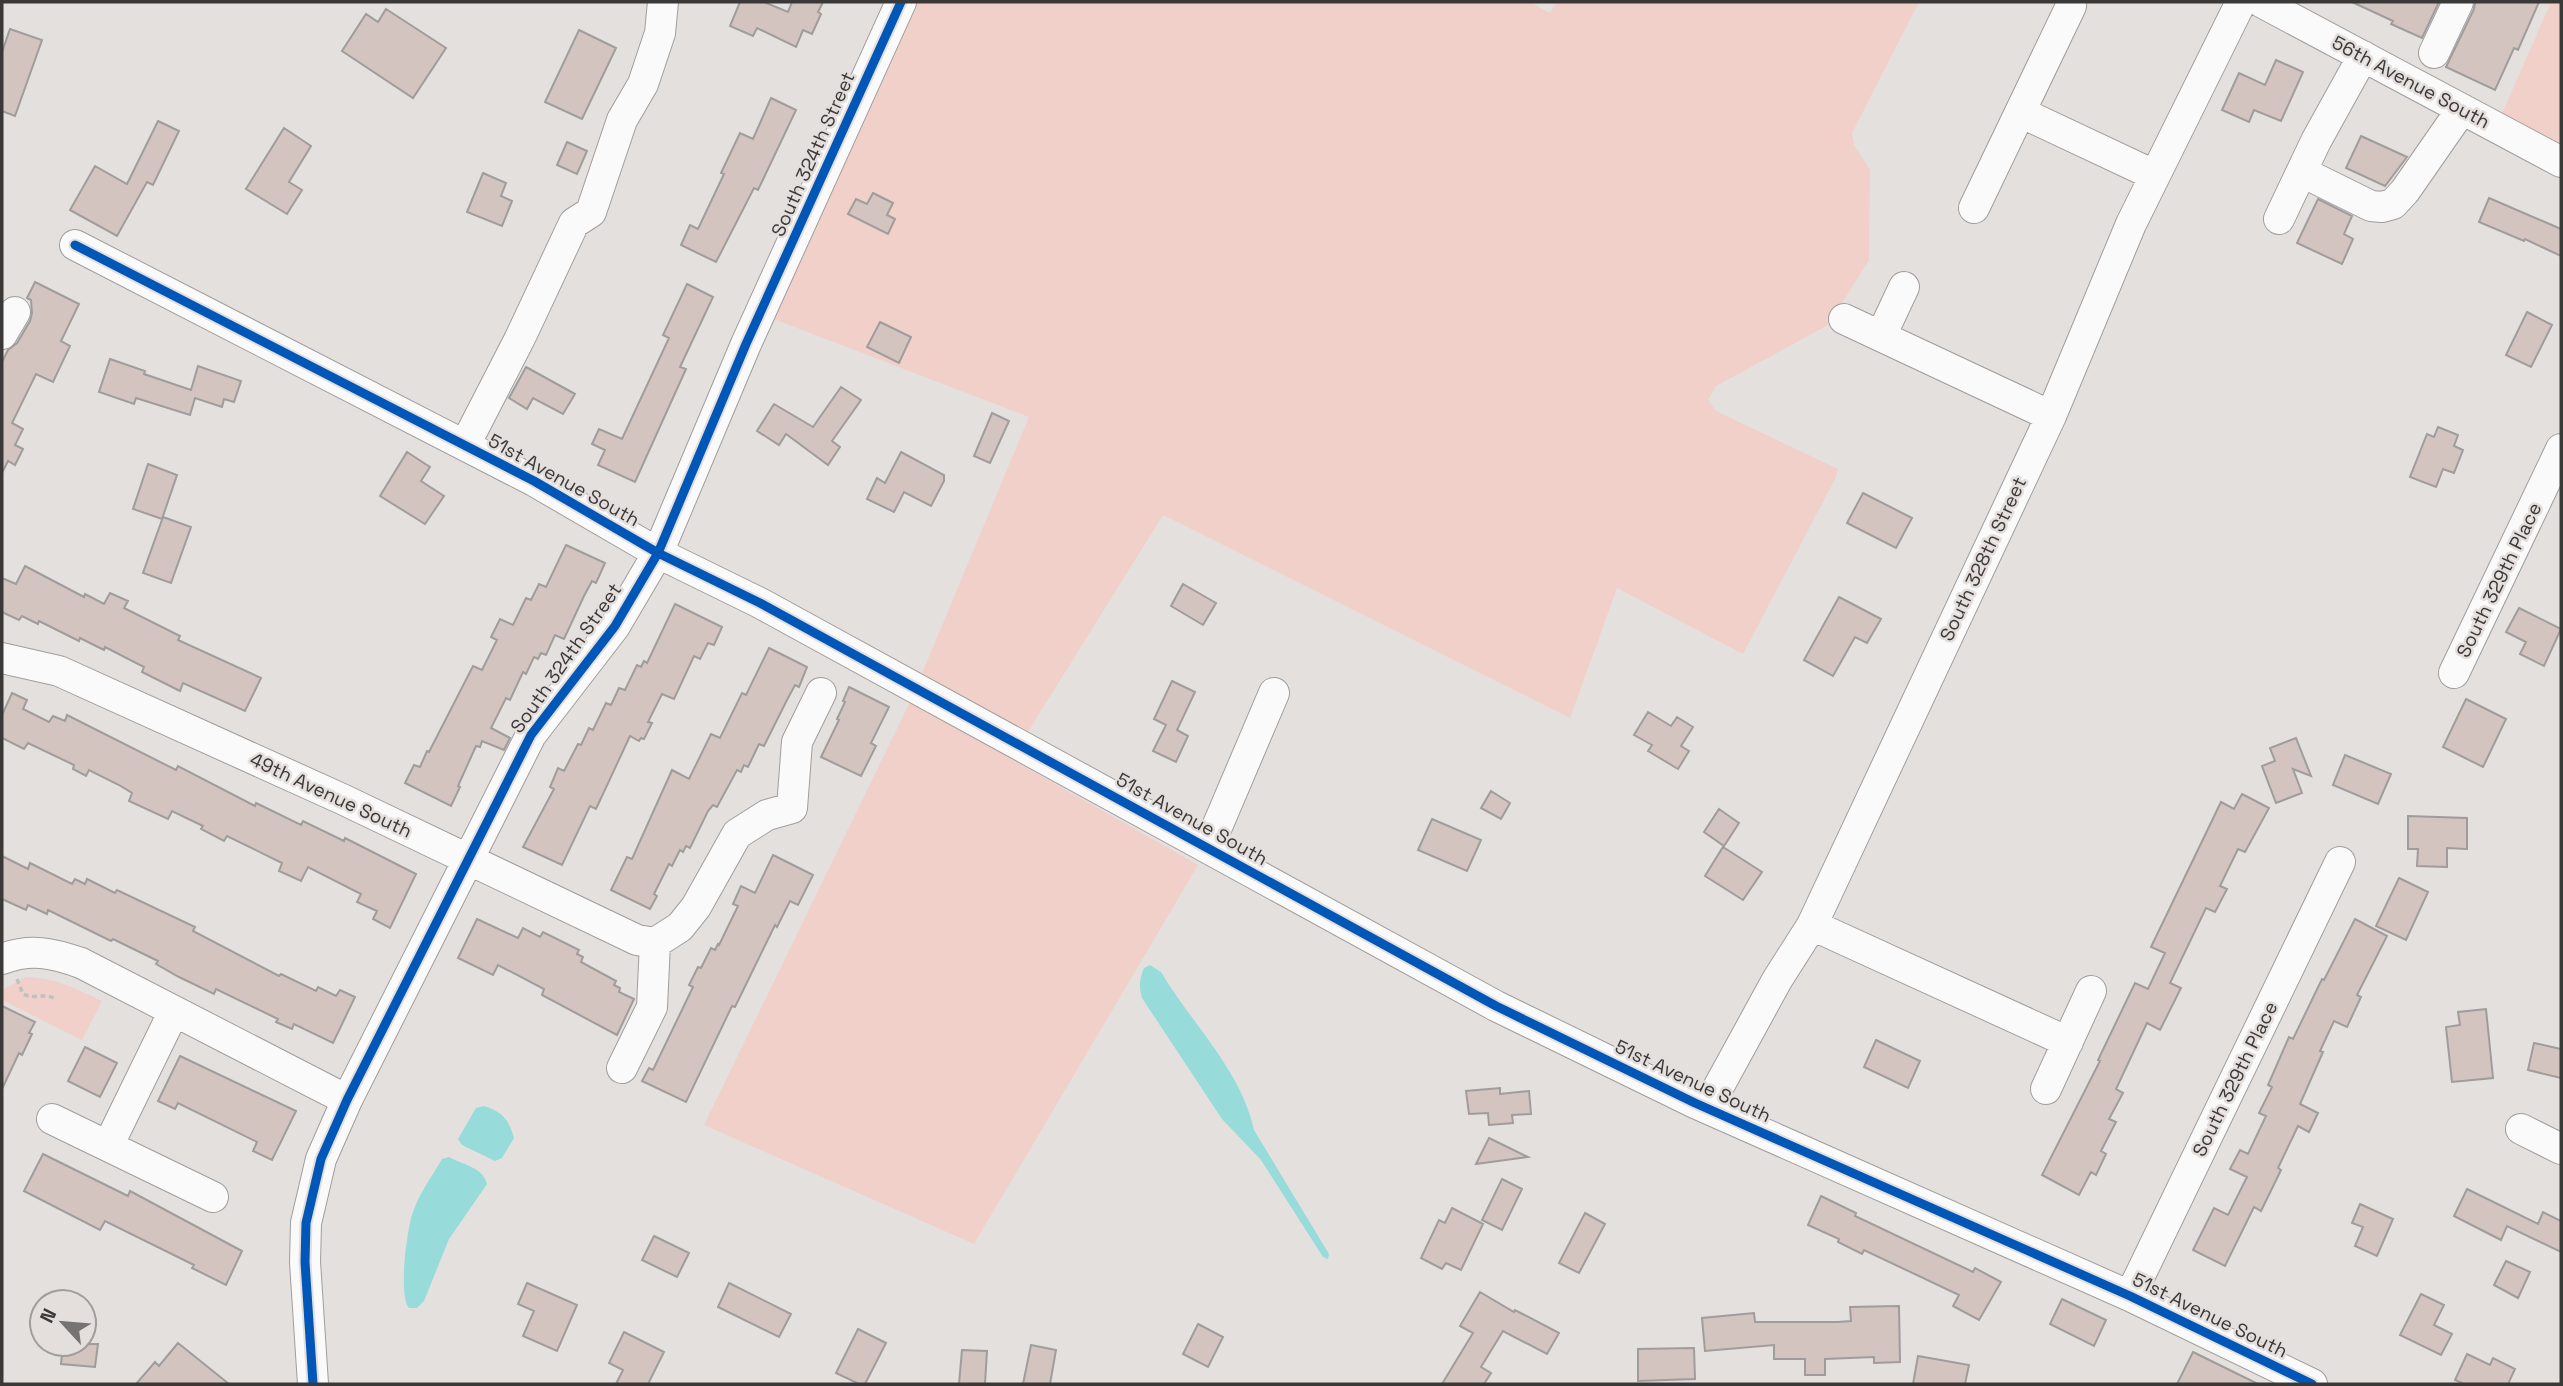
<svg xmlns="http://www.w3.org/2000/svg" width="2563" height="1386" font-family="'Space Grotesk',sans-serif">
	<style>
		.green { fill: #f0d0c9 }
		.water { fill: #97dcda }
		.building { fill: #d4c4c0; stroke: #9f9d9c; stroke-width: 2 }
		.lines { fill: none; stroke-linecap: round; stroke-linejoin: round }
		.minor-casing { stroke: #a09d9d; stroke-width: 32 }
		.path { stroke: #c1c0c0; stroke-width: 3.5; stroke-dasharray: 5 3.5; stroke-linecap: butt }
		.minor { stroke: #fbfafa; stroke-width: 30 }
		.cycleway-casing { stroke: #e4dfdd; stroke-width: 13 }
		.cycleway { stroke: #0057b8; stroke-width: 9 }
		.labels { text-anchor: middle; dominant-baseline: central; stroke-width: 5; stroke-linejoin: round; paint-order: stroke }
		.street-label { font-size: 19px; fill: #3b3938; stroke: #e4dfdd }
	</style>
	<rect width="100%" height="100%" fill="#e3e0de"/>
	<path class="green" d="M 885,2 L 1529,2 L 1550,13 L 1557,2 L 1919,2 L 1852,133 L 1854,145 L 1870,170 L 1869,260 L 1828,325 L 1716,386 L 1708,400 L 1716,411 L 1838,469 L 1835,479 L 1743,654 L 1617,588 L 1570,718 L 1163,515 L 1011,759 L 1198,865 L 974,1244 L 704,1125 L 911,700 L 1029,417 L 750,310 Z
		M 2551,2 L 2561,2 L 2561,154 L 2496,127 Z
		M 26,977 C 57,978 74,988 102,1001 L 82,1040 L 2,1000 L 2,990 Z"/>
	<path class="water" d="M 1150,965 L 1161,972 C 1192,1024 1241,1070 1254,1130 L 1329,1254 L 1328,1259 L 1323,1257 L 1261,1160 L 1222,1119 L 1142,998 C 1139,987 1139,979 1144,968 Z
		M 484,1106 C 503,1112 509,1120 514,1138 L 502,1158 L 495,1161 L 462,1145 L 458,1139 L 476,1108 Z
		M 449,1157 C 463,1165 483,1167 487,1184 L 449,1239 L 424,1301 L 417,1308 L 409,1308 C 398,1296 407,1228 413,1212 C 419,1194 432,1176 442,1159 Z"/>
	<path class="building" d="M 740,2 L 764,2 L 788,12 L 792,2 L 823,2 L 818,12 L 821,14 L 812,34 L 803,30 L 796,47 L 757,28 L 753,36 L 730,26 Z
		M 2352,2 L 2439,2 L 2422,38 L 2391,24 L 2393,21 Z
		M 2475,2 L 2539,2 L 2518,50 L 2514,48 L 2495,90 L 2446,67 L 2474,9 Z
		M 386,9 L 446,48 L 413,98 L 342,51 L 366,14 L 378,22 Z
		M 10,29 L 42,40 L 15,116 L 2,111 L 2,52 Z
		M 579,30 L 616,48 L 582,119 L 545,102 Z
		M 2276,60 L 2303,72 L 2281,121 L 2254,110 L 2249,122 L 2222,110 L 2239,73 L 2265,85 Z
		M 771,98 L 796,110 L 758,190 L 754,188 L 716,262 L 681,245 L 690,225 L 698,229 L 724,174 L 721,173 L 740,133 L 753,139 Z
		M 158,121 L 179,131 L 153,185 L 147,182 L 117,236 L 70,210 L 95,166 L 127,184 Z
		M 284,128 L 311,146 L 289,182 L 302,190 L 287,214 L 246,189 Z
		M 2361,136 L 2407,157 L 2385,186 L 2346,168 Z
		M 567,142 L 587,151 L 577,174 L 557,165 Z
		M 483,173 L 506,183 L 501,196 L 512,201 L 502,226 L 467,212 Z
		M 873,193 L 893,203 L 887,215 L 895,219 L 888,234 L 848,214 L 856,199 L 867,204 Z
		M 2489,198 L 2561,229 L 2561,256 L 2525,239 L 2524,241 L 2479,222 Z
		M 2318,199 L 2352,216 L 2344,234 L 2353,239 L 2342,264 L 2297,243 Z
		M 35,282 L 79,304 L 61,341 L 70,346 L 53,382 L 36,374 L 12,423 L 23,429 L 15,445 L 23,449 L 15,465 L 8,461 L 2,473 L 2,362 L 8,350 L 17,343 L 30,321 L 32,313 L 31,300 L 27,298 Z
		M 687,284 L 713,297 L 680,367 L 686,369 L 635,482 L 598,465 L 605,450 L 592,444 L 599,429 L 622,439 L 669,338 L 663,335 Z
		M 2527,312 L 2552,325 L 2531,367 L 2506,355 Z
		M 880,322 L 911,337 L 899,363 L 867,347 Z
		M 110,359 L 145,371 L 144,374 L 191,390 L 198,366 L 241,381 L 234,402 L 224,399 L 222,407 L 195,398 L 190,415 L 136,398 L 134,404 L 99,392 Z
		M 526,367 L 575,394 L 563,414 L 533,398 L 527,409 L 509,398 Z
		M 841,387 L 861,400 L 832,441 L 840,447 L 828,465 L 786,434 L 779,445 L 757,431 L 774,404 L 813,427 Z
		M 992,413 L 1009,421 L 990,463 L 974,456 Z
		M 2438,427 L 2458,435 L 2454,446 L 2463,450 L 2454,473 L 2443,469 L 2436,487 L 2410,477 L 2427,434 L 2434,437 Z
		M 407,452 L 430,467 L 421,481 L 444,496 L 425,524 L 380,496 Z
		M 901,452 L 944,475 L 944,481 L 931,506 L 904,492 L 894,512 L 867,499 L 877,478 L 885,483 Z
		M 148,464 L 177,475 L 162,519 L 133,509 Z
		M 1863,493 L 1912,518 L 1896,548 L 1847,523 Z
		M 163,517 L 191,527 L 171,583 L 143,573 Z
		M 566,545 L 605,563 L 596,583 L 592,581 L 584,596 L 564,639 L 555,635 L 546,655 L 541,653 L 538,659 L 534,657 L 526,674 L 523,672 L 510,700 L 506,698 L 491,728 L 510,738 L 504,750 L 482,741 L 480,747 L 476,746 L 458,786 L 460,787 L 451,806 L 405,783 L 414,765 L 420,767 L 427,751 L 429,752 L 473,666 L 482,670 L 497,640 L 491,637 L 500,619 L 513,625 L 526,598 L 531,600 L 539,584 L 546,587 Z
		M 25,566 L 84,597 L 85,594 L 104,604 L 110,593 L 128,601 L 124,608 L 180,636 L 178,640 L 261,678 L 245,711 L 183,683 L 180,691 L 142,672 L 144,667 L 105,647 L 104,650 L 80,638 L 79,641 L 39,621 L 38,624 L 22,616 L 19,620 L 2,612 L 2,578 L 16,584 Z
		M 1183,584 L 1216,603 L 1203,625 L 1171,606 Z
		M 1839,597 L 1881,619 L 1867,643 L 1855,637 L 1833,676 L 1804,660 Z
		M 675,604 L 722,627 L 714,645 L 708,643 L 700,659 L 694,656 L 674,699 L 662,694 L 648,722 L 652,723 L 644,739 L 641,738 L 639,741 L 630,736 L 596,809 L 590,806 L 562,865 L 523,847 L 554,789 L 550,787 L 558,768 L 564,771 L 578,744 L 581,745 L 589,728 L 593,730 L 606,703 L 611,705 L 619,688 L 625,690 L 637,665 L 641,667 L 644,661 L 647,663 Z
		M 2519,608 L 2561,629 L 2544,666 L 2520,654 L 2526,642 L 2506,632 Z
		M 769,648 L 807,667 L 799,687 L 795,685 L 787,700 L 764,746 L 759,744 L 748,767 L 744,765 L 741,772 L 737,770 L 717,807 L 713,805 L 708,811 L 690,848 L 686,846 L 683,852 L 680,850 L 672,866 L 669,864 L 654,894 L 657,896 L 650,909 L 611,890 L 627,857 L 632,859 L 672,770 L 689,779 L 711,734 L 720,738 L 742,693 L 746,695 Z
		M 1172,681 L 1195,692 L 1177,730 L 1188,736 L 1176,762 L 1153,751 L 1166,725 L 1154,719 Z
		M 849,687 L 889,707 L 871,743 L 876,746 L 861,776 L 821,757 L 839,720 L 837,719 L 845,702 L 843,701 Z
		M 12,693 L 27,700 L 23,709 L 49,722 L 53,716 L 65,721 L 67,715 L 176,770 L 178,766 L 255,806 L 256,803 L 301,825 L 303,821 L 344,841 L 345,838 L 416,874 L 390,928 L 373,919 L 377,911 L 357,902 L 361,894 L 308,867 L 301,881 L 279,871 L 282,863 L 227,836 L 224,841 L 201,829 L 203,826 L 172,811 L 168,819 L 129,801 L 132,793 L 119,785 L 89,770 L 86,776 L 73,769 L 74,765 L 28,743 L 24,749 L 2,738 L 2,715 Z
		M 2466,699 L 2506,719 L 2483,767 L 2443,747 Z
		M 1648,712 L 1671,726 L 1677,717 L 1693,727 L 1681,746 L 1689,751 L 1678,769 L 1648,751 L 1652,745 L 1634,735 Z
		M 2296,738 L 2311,776 L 2293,769 L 2302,793 L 2276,803 L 2262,766 L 2275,761 L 2270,748 Z
		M 2345,755 L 2391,774 L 2378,804 L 2333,785 Z
		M 1491,791 L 1510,803 L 1501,819 L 1481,808 Z
		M 2242,794 L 2269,808 L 2245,852 L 2238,849 L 2220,886 L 2227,889 L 2215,912 L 2206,908 L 2170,983 L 2181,988 L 2160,1030 L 2147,1023 L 2116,1089 L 2123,1093 L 2109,1119 L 2116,1122 L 2101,1151 L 2106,1154 L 2096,1175 L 2091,1172 L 2079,1195 L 2042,1175 L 2100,1061 L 2098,1060 L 2135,983 L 2148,989 L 2165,953 L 2151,947 L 2221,802 L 2234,809 Z
		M 1719,809 L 1739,823 L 1724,846 L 1704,832 Z
		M 2408,816 L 2467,818 L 2467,849 L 2447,848 L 2447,867 L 2417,866 L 2418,849 L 2408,849 Z
		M 1432,819 L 1481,840 L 1467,871 L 1418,850 Z
		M 1723,847 L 1762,872 L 1743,900 L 1705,876 Z
		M 773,855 L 813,875 L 798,905 L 790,901 L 777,927 L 775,925 L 735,1007 L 732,1006 L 686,1102 L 642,1081 L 649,1068 L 653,1070 L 680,1014 L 693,987 L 689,985 L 698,967 L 701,968 L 711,948 L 715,950 L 718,944 L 719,945 L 738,906 L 733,904 L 741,886 L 755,893 Z
		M 2,856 L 28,869 L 30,863 L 72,884 L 75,879 L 85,884 L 87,879 L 115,893 L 117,890 L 195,927 L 193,931 L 279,976 L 281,974 L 316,991 L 318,987 L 336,996 L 340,990 L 355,997 L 333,1043 L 294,1024 L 292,1029 L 276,1022 L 278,1019 L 216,989 L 214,994 L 179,977 L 156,964 L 158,961 L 113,939 L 111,941 L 48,910 L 47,914 L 28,905 L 26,910 L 2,899 Z
		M 2399,878 L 2428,892 L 2406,940 L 2376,926 Z
		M 477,919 L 518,938 L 523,928 L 540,937 L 543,932 L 579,950 L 577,954 L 583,957 L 581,962 L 616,981 L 614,985 L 620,988 L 619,992 L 634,999 L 617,1035 L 542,995 L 544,989 L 498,965 L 493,975 L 458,958 Z
		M 2355,919 L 2387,936 L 2357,995 L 2361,997 L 2347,1027 L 2334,1021 L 2320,1051 L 2323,1052 L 2300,1104 L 2318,1113 L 2309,1132 L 2298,1126 L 2278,1168 L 2281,1170 L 2261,1211 L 2254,1207 L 2225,1266 L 2193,1250 L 2214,1208 L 2228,1215 L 2247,1177 L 2230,1169 L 2240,1150 L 2248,1154 L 2266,1116 L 2259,1113 L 2272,1087 L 2268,1085 L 2289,1037 L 2293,1039 L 2322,979 L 2324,980 Z
		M 2,1006 L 35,1022 L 29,1033 L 32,1034 L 22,1055 L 19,1053 L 2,1089 Z
		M 2486,1009 L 2493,1078 L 2452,1082 L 2446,1027 L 2460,1025 L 2458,1012 Z
		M 1876,1040 L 1920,1061 L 1908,1088 L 1864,1067 Z
		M 2534,1043 L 2561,1049 L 2561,1078 L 2528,1070 Z
		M 85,1047 L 117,1063 L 100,1097 L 68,1081 Z
		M 180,1056 L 296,1111 L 272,1160 L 253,1151 L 257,1142 L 178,1103 L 175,1109 L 158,1101 Z
		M 1500,1088 L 1500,1094 L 1529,1091 L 1531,1114 L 1512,1115 L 1513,1123 L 1489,1125 L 1488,1113 L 1469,1114 L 1466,1091 Z
		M 1489,1138 L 1528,1157 L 1476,1164 Z
		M 43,1154 L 128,1196 L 130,1191 L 242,1251 L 226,1285 L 192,1268 L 194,1265 L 105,1221 L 100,1230 L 24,1191 Z
		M 1502,1179 L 1522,1189 L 1502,1230 L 1482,1220 Z
		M 2467,1189 L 2538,1224 L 2543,1212 L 2561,1221 L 2561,1252 L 2507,1226 L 2501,1240 L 2454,1216 Z
		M 1821,1196 L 1856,1213 L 1855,1216 L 1973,1272 L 1975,1268 L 2001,1282 L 1979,1320 L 1953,1306 L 1959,1295 L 1864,1250 L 1862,1254 L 1838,1242 L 1839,1239 L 1808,1225 Z
		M 2360,1204 L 2393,1219 L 2377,1256 L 2355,1246 L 2363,1227 L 2352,1223 Z
		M 1452,1208 L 1483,1224 L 1461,1270 L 1446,1263 L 1442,1269 L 1421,1258 L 1439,1220 L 1445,1223 Z
		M 1585,1213 L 1605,1224 L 1579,1273 L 1559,1263 Z
		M 654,1236 L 689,1253 L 677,1277 L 642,1260 Z
		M 2506,1261 L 2530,1272 L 2518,1298 L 2494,1285 Z
		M 527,1283 L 577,1305 L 557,1351 L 523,1336 L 534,1311 L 518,1304 Z
		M 729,1283 L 791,1314 L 779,1337 L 718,1307 Z
		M 1480,1292 L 1514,1312 L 1515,1310 L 1559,1333 L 1547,1354 L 1503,1331 L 1481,1367 L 1491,1373 L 1484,1384 L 1442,1384 L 1473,1333 L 1460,1326 Z
		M 2421,1294 L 2444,1305 L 2434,1325 L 2452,1334 L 2441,1355 L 2400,1335 Z
		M 2062,1299 L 2106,1320 L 2094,1346 L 2050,1324 Z
		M 1899,1306 L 1900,1362 L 1874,1363 L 1874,1357 L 1825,1359 L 1825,1375 L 1805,1375 L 1805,1359 L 1774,1359 L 1774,1345 L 1705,1351 L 1702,1318 L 1754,1313 L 1755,1322 L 1838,1322 L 1851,1321 L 1850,1307 Z
		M 1198,1324 L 1223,1337 L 1208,1367 L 1183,1354 Z
		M 858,1329 L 886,1343 L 865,1384 L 859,1384 L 836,1373 Z
		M 624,1332 L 664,1352 L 648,1384 L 616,1384 L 623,1370 L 609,1363 Z
		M 178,1343 L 229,1384 L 136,1384 L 155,1362 L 159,1366 Z
		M 63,1344 L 98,1344 L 95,1367 L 61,1364 Z
		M 1031,1345 L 1056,1350 L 1050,1384 L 1023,1384 Z
		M 1694,1348 L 1695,1379 L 1638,1381 L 1638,1349 Z
		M 962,1350 L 987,1351 L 985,1384 L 959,1384 Z
		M 2193,1352 L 2258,1384 L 2177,1384 Z
		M 2467,1354 L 2490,1365 L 2493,1358 L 2515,1369 L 2508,1384 L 2464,1384 L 2455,1380 Z
		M 1918,1356 L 1969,1365 L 1965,1384 L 1913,1384 Z"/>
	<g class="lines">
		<defs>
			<path id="minor" d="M 2261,2 L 2561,162
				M 2434,53 L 2458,2
				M 2020,112 L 2154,175
				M 2302,172 L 2371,206 L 2382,207 L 2393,204 L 2405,191 L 2462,109
				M 1974,208 L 2071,6
				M 2279,219 L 2316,141 L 2363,56
				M 75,245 L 534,481 L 658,553 L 760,603 L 1496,1006 L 1695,1103 L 2130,1296 L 2312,1384
				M 1844,319 L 2051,416
				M 2,334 L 15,312
				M 1881,336 L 1904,287
				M 465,445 L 520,338 L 574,223 L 591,212 L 622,120 L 643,84 L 660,33 L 663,2
				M 2,658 L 59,671 L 342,799 L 637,940 L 655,943
				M 2454,673 L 2561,449
				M 1208,848 L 1274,693
				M 1812,925 L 2068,1042
				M 655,943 L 680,927 L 696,907 L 737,834 L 767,815 L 792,808 L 797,742 L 821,693
				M 2,959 C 31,948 52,953 81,963 L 347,1100
				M 622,1068 L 652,1007 L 655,943
				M 2046,1089 L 2091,991
				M 1707,1108 L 1777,980 L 1812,925 L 2051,416 L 2131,224 L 2241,2
				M 52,1119 L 213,1197
				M 2521,1129 L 2561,1149
				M 108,1146 L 174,1011
				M 2130,1296 L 2340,862
				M 313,1384 L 305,1262 L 306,1223 L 321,1159 L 347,1100 L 531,735 L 615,626 L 658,553 L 746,344 L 901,2"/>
		</defs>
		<use href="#minor" class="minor-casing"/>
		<path class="path" d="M 17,979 L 23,994 C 36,1000 43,992 56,999"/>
		<use href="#minor" class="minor"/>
		<defs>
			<path id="cycleway" d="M 75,245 L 534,481 L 658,553 L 760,603 L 1496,1006 L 1695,1103 L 2130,1296 L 2312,1384
				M 313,1384 L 305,1262 L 306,1223 L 321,1159 L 347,1100 L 531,735 L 615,626 L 658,553 L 746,344 L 901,2"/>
		</defs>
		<use href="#cycleway" class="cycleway-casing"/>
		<use href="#cycleway" class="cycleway"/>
	</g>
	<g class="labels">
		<g class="street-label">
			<text transform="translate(2411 82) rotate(28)">56th Avenue South</text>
			<text transform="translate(813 154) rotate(-66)">South 324th Street</text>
			<text transform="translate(564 480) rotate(29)">51st Avenue South</text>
			<text transform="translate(1983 559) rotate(-65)">South 328th Street</text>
			<text transform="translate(2499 580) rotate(-64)">South 329th Place</text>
			<text transform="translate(566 658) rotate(-55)">South 324th Street</text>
			<text transform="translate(331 795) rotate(25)">49th Avenue South</text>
			<text transform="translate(1192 819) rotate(29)">51st Avenue South</text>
			<text transform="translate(2235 1079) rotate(-64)">South 329th Place</text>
			<text transform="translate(1693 1081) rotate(25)">51st Avenue South</text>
			<text transform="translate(2210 1315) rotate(26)">51st Avenue South</text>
		</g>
	</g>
	<rect width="2563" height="1386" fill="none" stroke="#3b3938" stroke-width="7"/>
	<g transform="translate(63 1323) rotate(296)"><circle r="33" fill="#e4dfdd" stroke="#a09d9b" stroke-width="2"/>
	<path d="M0-5L12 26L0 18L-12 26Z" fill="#767372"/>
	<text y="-10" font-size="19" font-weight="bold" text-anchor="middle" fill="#3b3938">N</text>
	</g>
</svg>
